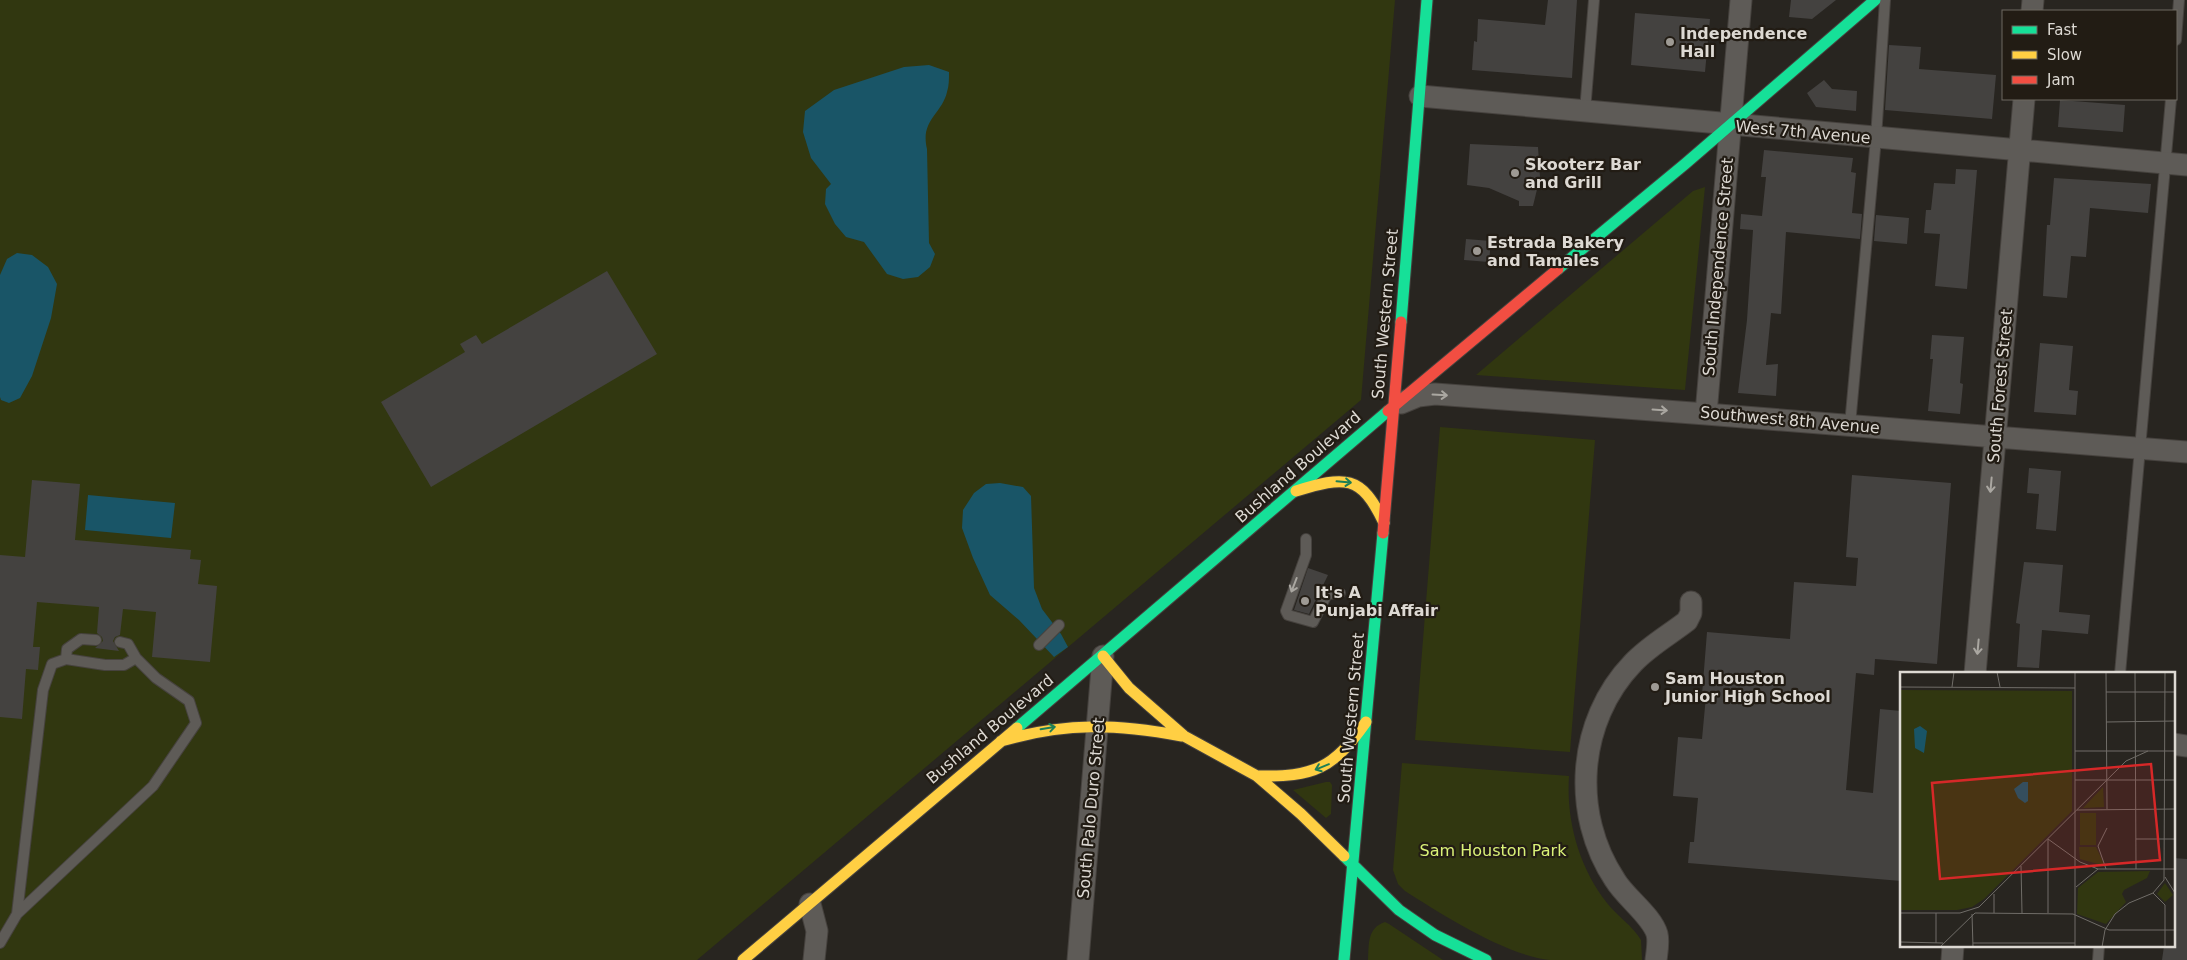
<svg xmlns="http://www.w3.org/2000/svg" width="2187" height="960" font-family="'DejaVu Sans',sans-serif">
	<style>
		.green { fill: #313710 }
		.water { fill: #195567 }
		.building { fill: #444240 }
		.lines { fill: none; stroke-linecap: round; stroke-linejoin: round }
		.lane-casing { stroke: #46423e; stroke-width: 12 }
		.street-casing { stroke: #46423e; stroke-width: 23 }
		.fast-casing { stroke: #46423e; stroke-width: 13 }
		.slow-casing { stroke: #46423e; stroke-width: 13 }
		.jam-casing { stroke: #46423e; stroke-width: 13 }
		.lane { stroke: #5e5b57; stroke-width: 10 }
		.street { stroke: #5e5b57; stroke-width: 21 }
		.fast { stroke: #16e098; stroke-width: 11 }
		.slow { stroke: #ffcf43; stroke-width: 11 }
		.jam { stroke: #f24e42; stroke-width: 11 }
		.oneway { stroke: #aaa7a1 }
		.oneway2 { stroke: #1c7e56 }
		.poi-dot { fill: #9e9a94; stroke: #221c14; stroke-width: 2 }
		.labels { text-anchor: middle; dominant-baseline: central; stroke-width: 4.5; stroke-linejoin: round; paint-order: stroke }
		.poi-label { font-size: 16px; font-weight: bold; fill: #ddd9d3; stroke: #221c14; text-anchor: start }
		.street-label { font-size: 16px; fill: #ddd9d3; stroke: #221c14 }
		.park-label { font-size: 16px; fill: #daf178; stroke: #221c14 }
		.inset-road { fill: none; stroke: #706d68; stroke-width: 1 }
		.view { fill: #d62828; fill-opacity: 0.15; stroke: #d62828; stroke-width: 2.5 }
		.inset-edge { fill: none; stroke: #ddd9d3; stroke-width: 2.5 }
	</style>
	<rect width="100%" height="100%" fill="#282520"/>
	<path class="green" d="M 0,0 L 1395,0 L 1361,400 L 697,960 L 0,960 Z
		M 1705,187 L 1685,390 L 1476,375 L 1693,191 Z
		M 1440,427 L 1595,440 L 1570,752 L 1415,740 Z
		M 1402,763 L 1569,776 C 1566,821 1579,867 1607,903 C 1617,916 1633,926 1641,940 L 1642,960 C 1611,960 1580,960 1550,960 C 1507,956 1441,914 1405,891 L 1398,884 L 1393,870 Z
		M 1326,782 L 1330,782 L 1332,785 L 1331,814 L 1326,818 L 1293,790 Z
		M 1385,922 L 1389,924 L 1443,960 L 1368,960 C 1369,944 1367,928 1385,922 Z"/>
	<path class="water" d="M 929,65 L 949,72 C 949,79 949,86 947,92 C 942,114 920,120 927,149 L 929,243 L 935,254 L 930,267 L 918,277 L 903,279 L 887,274 L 864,242 L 846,237 L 835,224 L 825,204 L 826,189 L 831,184 L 811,158 L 803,132 L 805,111 L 834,90 L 904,67 Z
		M 17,253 L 32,255 L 48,267 L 57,284 L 51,318 L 32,376 L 20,398 L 9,403 L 1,400 L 0,397 L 0,275 L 7,259 Z
		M 1000,483 L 1023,487 L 1031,496 L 1034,588 L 1042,609 L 1061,634 L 1068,647 L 1054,657 L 1019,620 L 990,595 L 973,558 L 962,528 L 963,510 L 974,493 L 986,484 Z
		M 88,495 L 175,503 L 171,538 L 85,530 Z"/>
	<path class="building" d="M 1548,0 L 1577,0 L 1572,78 L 1472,70 L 1474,41 L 1477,42 L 1478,19 L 1545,25 Z
		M 1791,0 L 1836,0 L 1812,19 L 1789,17 Z
		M 1635,13 L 1710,19 L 1705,72 L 1631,65 Z
		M 1889,45 L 1921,47 L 1919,69 L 1996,75 L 1992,119 L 1885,110 Z
		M 1824,80 L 1832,89 L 1857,91 L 1856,111 L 1816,107 L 1807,93 Z
		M 2060,100 L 2125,105 L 2123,132 L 2058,127 Z
		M 1470,144 L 1538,147 L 1540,177 L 1533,206 L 1519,206 L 1519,201 L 1489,188 L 1467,185 Z
		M 1764,150 L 1853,158 L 1851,172 L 1856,173 L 1852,213 L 1862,214 L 1860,239 L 1786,232 L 1781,314 L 1771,313 L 1766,365 L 1778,364 L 1776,396 L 1738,393 L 1747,320 L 1753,230 L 1740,229 L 1741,214 L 1762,216 L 1766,177 L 1761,177 Z
		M 1956,169 L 1977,170 L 1967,289 L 1935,286 L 1940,234 L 1924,233 L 1926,210 L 1931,210 L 1934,183 L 1955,184 Z
		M 2054,178 L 2151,184 L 2148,213 L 2090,208 L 2086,257 L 2071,256 L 2067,298 L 2043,296 L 2047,225 L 2050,225 Z
		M 1876,215 L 1909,218 L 1907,244 L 1874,241 Z
		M 1466,239 L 1491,241 L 1489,262 L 1464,260 Z
		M 607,271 L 657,354 L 431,487 L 381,402 L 465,352 L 460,344 L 476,335 L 482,344 Z
		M 1932,335 L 1964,337 L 1960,383 L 1963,384 L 1960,414 L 1928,411 L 1933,359 L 1930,359 Z
		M 2040,343 L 2073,346 L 2069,390 L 2078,391 L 2076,415 L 2034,412 Z
		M 2029,468 L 2061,471 L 2056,531 L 2036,529 L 2039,494 L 2027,493 Z
		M 1852,475 L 1951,483 L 1937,664 L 1875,659 L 1874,675 L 1856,673 L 1846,790 L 1873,793 L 1880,709 L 1901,711 L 1901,881 L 1688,863 L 1690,842 L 1694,842 L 1698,798 L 1673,796 L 1678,737 L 1702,739 L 1706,696 L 1702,695 L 1707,632 L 1790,639 L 1794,582 L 1856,586 L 1858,558 L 1846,557 Z
		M 32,480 L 80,484 L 75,540 L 191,550 L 190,559 L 201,560 L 198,584 L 217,586 L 210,662 L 152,657 L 156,612 L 123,609 L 120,635 L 115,637 L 113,641 L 119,651 L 95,648 L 103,641 L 102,637 L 97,633 L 99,607 L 37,602 L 33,647 L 40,647 L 38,670 L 26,669 L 22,719 L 0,717 L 0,555 L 25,557 Z
		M 2024,562 L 2063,565 L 2059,612 L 2090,615 L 2088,634 L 2042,630 L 2039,668 L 2017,667 L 2020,624 L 2016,623 Z
		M 1308,568 L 1328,575 L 1309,614 L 1294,610 Z
		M 2173,858 L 2187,859 L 2187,960 L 2162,960 L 2164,946 L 2173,946 Z"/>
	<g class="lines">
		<defs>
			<path id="lane" d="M 2176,40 L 2179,0
				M 1585,111 L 1594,0
				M 1850,425 L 1876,138 L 1885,0
				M 1306,539 L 1306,555 L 1286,611 L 1288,615 L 1313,622 L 1327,594 L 1340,593
				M 1039,645 L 1059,625
				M 66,659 L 67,649 L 81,639 L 96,640
				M 2120,674 L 2171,99
				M 17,914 L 43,690 L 52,664 L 66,659 L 105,665 L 124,665 L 136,658 L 128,644 L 120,642
				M 0,943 L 17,914 L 153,786 L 196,723 L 189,701 L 156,678 L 136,658
				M 2098,960 L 2099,946"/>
			<path id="street" d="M 2032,11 L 2033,0
				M 1420,96 L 2187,165
				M 1401,403 L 1418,396 L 1435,394 L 1706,414 L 2187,452
				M 1706,414 L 1741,0
				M 1975,674 L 2024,99
				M 2173,744 L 2187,746
				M 810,904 L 817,931 L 814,960
				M 1078,960 L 1103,656
				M 1656,960 C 1657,952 1659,942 1657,934 C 1652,916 1625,897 1615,880 C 1571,814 1577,721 1633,663 C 1649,646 1669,635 1687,621 L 1691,613 L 1691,602
				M 1952,960 L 1953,946"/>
			<path id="fast" d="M 1558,269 L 1685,164 L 1875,0
				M 1401,322 L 1427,0
				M 1017,728 L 1388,411
				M 1344,856 L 1399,910 L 1435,935 L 1486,960
				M 1344,960 L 1383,533"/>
			<path id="slow" d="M 1296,491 C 1345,476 1361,474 1384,523
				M 1103,656 L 1129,688 L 1184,736 L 1257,776 L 1301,814 L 1344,856
				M 1001,741 C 1067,722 1115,724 1182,736
				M 1257,776 C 1314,777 1333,769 1366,722
				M 743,960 L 1017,728"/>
			<path id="jam" d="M 1388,411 L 1558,269
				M 1383,533 L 1401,322"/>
		</defs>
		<use href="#lane" class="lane-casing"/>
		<use href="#street" class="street-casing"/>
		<use href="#fast" class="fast-casing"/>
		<use href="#slow" class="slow-casing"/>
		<use href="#jam" class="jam-casing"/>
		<use href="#lane" class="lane"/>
		<use href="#street" class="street"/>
		<use href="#fast" class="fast"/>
		<use href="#slow" class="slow"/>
		<use href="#jam" class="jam"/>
	</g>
	<defs><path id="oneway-shaft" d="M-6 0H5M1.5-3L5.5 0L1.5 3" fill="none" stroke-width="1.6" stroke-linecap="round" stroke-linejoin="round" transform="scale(1.25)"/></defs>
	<g class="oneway">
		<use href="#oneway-shaft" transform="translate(1440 395) rotate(3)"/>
		<use href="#oneway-shaft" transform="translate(1660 410) rotate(4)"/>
		<use href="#oneway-shaft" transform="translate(1991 485) rotate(95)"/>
		<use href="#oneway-shaft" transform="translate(1294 585) rotate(111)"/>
		<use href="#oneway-shaft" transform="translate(1978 647) rotate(95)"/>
	</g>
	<g class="oneway2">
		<use href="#oneway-shaft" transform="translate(1344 482) rotate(5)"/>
		<use href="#oneway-shaft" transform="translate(1048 728) rotate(-9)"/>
		<use href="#oneway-shaft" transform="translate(1322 767) rotate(158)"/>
	</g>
	<g class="poi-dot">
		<circle cx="1670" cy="42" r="5"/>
		<circle cx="1515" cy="173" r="5"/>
		<circle cx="1477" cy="251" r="5"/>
		<circle cx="1305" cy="601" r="5"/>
		<circle cx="1655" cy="687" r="5"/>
	</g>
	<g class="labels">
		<g class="poi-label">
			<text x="1680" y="33">Independence<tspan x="1680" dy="18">Hall</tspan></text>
			<text x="1525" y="164">Skooterz Bar<tspan x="1525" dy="18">and Grill</tspan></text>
			<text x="1487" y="242">Estrada Bakery<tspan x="1487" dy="18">and Tamales</tspan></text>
			<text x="1315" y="592">It's A<tspan x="1315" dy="18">Punjabi Affair</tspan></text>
			<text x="1665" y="678">Sam Houston<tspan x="1665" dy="18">Junior High School</tspan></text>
		</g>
		<g class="street-label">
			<text transform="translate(1803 132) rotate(5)">West 7th Avenue</text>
			<text transform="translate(1718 267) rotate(-85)">South Independence Street</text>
			<text transform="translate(1385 314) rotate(-85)">South Western Street</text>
			<text transform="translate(2000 386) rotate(-85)">South Forest Street</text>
			<text transform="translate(1790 420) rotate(5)">Southwest 8th Avenue</text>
			<text transform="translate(1298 467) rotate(-41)">Bushland Boulevard</text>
			<text transform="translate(1351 718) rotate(-85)">South Western Street</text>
			<text transform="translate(990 729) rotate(-40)">Bushland Boulevard</text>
			<text transform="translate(1091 808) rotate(-85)">South Palo Duro Street</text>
		</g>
		<g class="park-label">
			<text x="1493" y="850">Sam Houston Park</text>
		</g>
	</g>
	<g transform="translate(1900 672)">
		<rect width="275" height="275" fill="#282520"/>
		<path d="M 0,18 L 172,19 L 172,139 L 84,227 L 72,235 L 57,238 L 0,238 ZM 203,115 L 204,135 L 183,136 ZM 180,141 L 196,141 L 196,173 L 180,173 ZM 179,175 L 196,175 L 205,194 L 180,187 ZM 250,199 L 247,206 L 224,218 L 222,222 L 226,230 L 206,252 L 177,242 L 178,216 L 198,200 ZM 265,211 L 273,223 L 265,230 L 257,222 Z" fill="#313710"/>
		<path d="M 20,54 L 27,59 L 24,81 L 15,76 L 14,57 ZM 123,110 L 128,110 L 128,129 L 125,131 L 118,126 L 114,117 Z" fill="#195567"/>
		<path class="inset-road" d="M 97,0 L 100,15M 175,0 L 175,275M 206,0 L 207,137M 235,0 L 236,197M 0,15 L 175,16M 52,15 L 54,0M 206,20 L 275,20M 206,50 L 275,49M 175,79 L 248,79M 175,108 L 275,108M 177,138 L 275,137M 148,167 L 148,241M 148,167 L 180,190 L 198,197 L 275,197M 236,167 L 275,167M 121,194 L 122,241M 206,197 L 198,174 L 207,156M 265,205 L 275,221M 176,215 L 198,197M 253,221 L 265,233M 94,222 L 94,241M 0,241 L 60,241 L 79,235 L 226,89 L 248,79 L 275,79M 36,241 L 36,271M 72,242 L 73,275M 0,270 L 43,271M 73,271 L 175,271M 40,275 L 75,241 L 173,242 L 209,258 L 275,258M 202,275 L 205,258 L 215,242 L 229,231 L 253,221 L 264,208 L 265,0M 265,275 L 265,233"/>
		<path class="view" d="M 251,92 L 260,188 L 40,207 L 32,111 Z"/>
		<rect width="275" height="275" class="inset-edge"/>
	</g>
	<rect x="2002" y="10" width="175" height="90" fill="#221c14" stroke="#6d6860"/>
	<rect x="2012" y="26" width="25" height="8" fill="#16e098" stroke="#6d6860"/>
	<text x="2047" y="35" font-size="15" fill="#ddd9d3">Fast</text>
	<rect x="2012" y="51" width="25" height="8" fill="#ffcf43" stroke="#6d6860"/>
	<text x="2047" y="60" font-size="15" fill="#ddd9d3">Slow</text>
	<rect x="2012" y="76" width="25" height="8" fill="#f24e42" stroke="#6d6860"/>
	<text x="2047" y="85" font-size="15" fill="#ddd9d3">Jam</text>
</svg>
